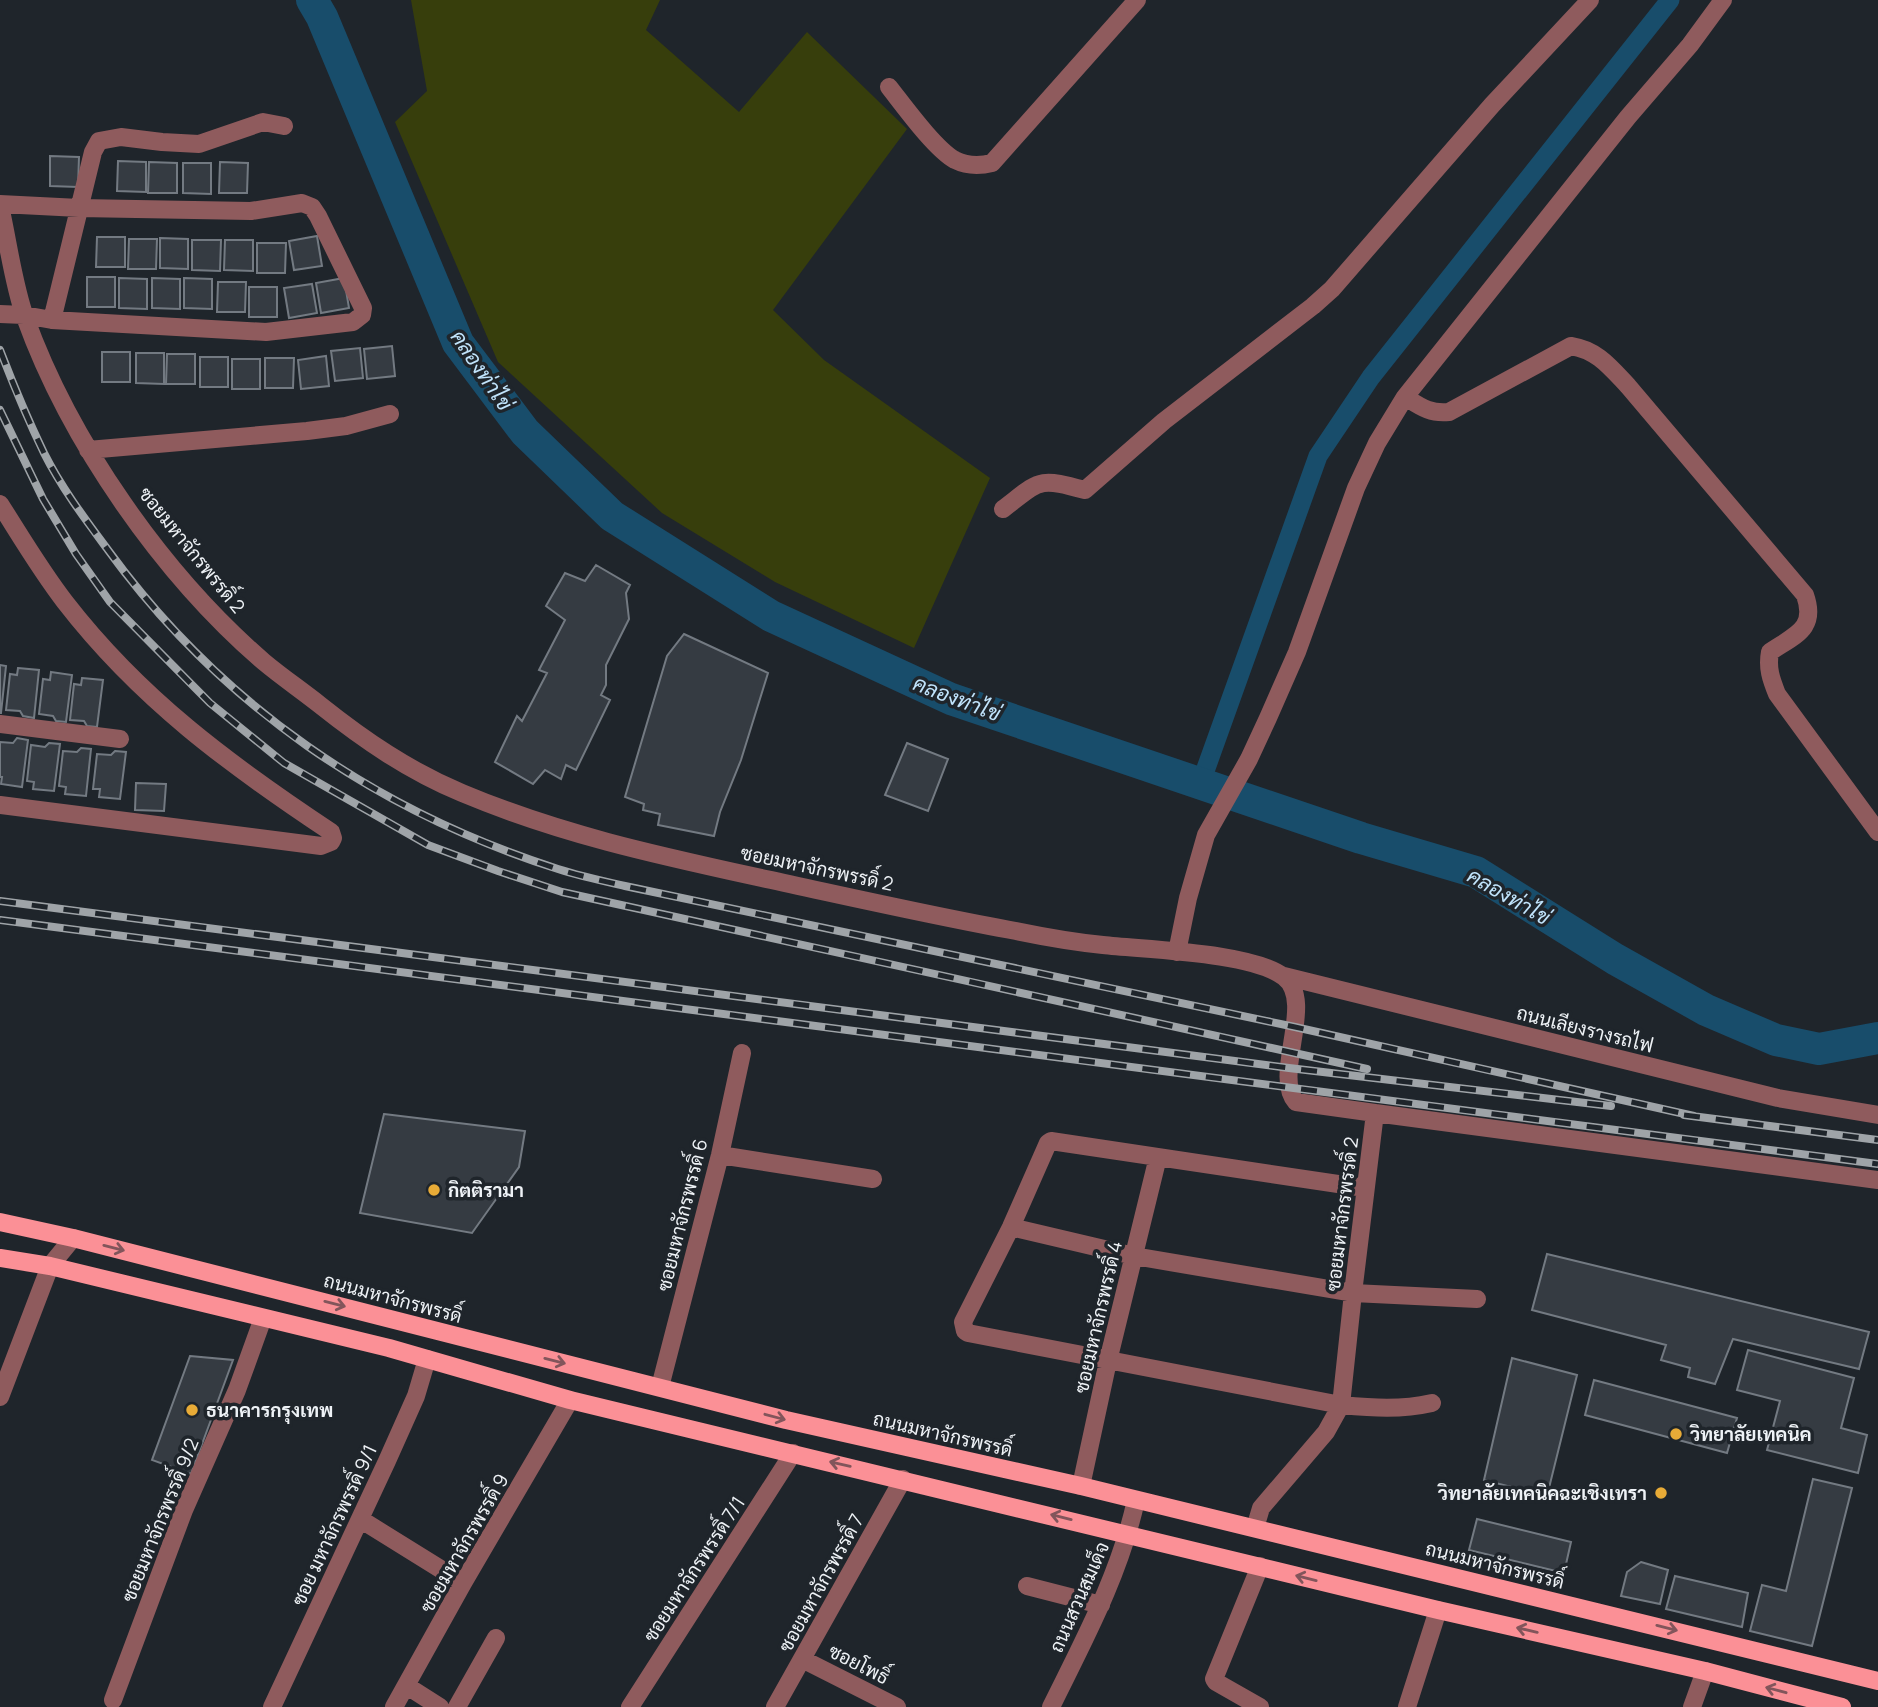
<svg xmlns="http://www.w3.org/2000/svg" width="1878" height="1707" font-family="Manrope,Sarabun,sans-serif">
	<style>
		.green { fill: #373e0c }
		.lines { fill: none; stroke-linecap: round; stroke-linejoin: round }
		.canal { stroke: #184d6b; stroke-width: 19 }
		.river { stroke: #184d6b; stroke-width: 32 }
		.building { fill: #353b42; stroke: #737a82; stroke-width: 2 }
		.minor { stroke: #8f5b5d; stroke-width: 18 }
		.major { stroke: #fb9096; stroke-width: 18 }
		.rail-casing { stroke: #9fa4a8; stroke-width: 8 }
		.rail { stroke: #1f252b; stroke-width: 5; stroke-dasharray: 16; stroke-linecap: butt }
		.oneway { stroke: #82555b }
		.poi-dot { fill: #e8ab37; stroke: #1f252b; stroke-width: 2.5 }
		.labels { text-anchor: middle; dominant-baseline: central; stroke-width: 7; stroke-linejoin: round; paint-order: stroke }
		.street-label { font-size: 19px; fill: #eef2f6; stroke: #1f252b }
		.poi-label { font-size: 19px; font-weight: bold; fill: #eef2f6; stroke: #1f252b; text-anchor: start }
		.water-label { font-size: 21px; font-style: italic; fill: #c1e4fc; stroke: #1f252b }
	</style>
	<rect width="100%" height="100%" fill="#1f252b"/>
	<path class="green" d="M 411,0 L 660,0 L 646,30 L 739,112 L 807,32 L 907,129 L 773,310 L 824,360 L 990,478 L 914,648 L 775,582 L 662,513 L 498,362 L 395,122 L 427,91 Z"/>
	<g class="lines">
		<path class="canal" d="M 1200,785 L 1318,456 L 1371,377 L 1670,0"/>
		<path class="river" d="M 312,0 L 322,17 L 458,343 L 525,432 L 612,516 L 771,616 L 951,699 L 1361,838 L 1476,872 L 1615,959 L 1706,1010 L 1776,1040 L 1819,1049 L 1878,1038"/>
	</g>
	<path class="building" d="M 50,156 L 79,157 L 78,187 L 50,186 Z
		M 118,161 L 146,162 L 146,192 L 117,191 Z
		M 149,162 L 177,163 L 177,193 L 148,193 Z
		M 220,162 L 248,163 L 247,193 L 219,193 Z
		M 183,163 L 211,163 L 211,194 L 183,193 Z
		M 317,236 L 322,266 L 294,270 L 289,241 Z
		M 97,237 L 125,237 L 125,267 L 96,267 Z
		M 160,238 L 188,239 L 188,269 L 160,268 Z
		M 129,239 L 157,239 L 156,269 L 128,269 Z
		M 192,240 L 221,240 L 220,271 L 192,270 Z
		M 225,240 L 253,240 L 253,271 L 224,270 Z
		M 257,243 L 286,243 L 285,273 L 257,273 Z
		M 87,277 L 115,277 L 115,307 L 87,307 Z
		M 119,278 L 147,279 L 147,309 L 119,308 Z
		M 152,278 L 180,279 L 180,309 L 152,308 Z
		M 184,278 L 212,279 L 212,309 L 184,308 Z
		M 344,278 L 349,308 L 321,313 L 316,283 Z
		M 218,282 L 246,282 L 245,312 L 217,312 Z
		M 312,284 L 317,313 L 289,318 L 284,288 Z
		M 249,287 L 277,287 L 277,317 L 249,317 Z
		M 392,346 L 395,376 L 367,379 L 364,349 Z
		M 360,348 L 363,378 L 335,381 L 331,351 Z
		M 102,352 L 130,352 L 130,382 L 102,382 Z
		M 136,353 L 164,353 L 164,384 L 136,383 Z
		M 167,354 L 195,354 L 195,384 L 166,384 Z
		M 326,356 L 329,386 L 301,389 L 298,360 Z
		M 200,357 L 228,357 L 228,387 L 200,387 Z
		M 265,358 L 294,358 L 293,388 L 265,388 Z
		M 232,359 L 260,359 L 260,389 L 232,389 Z
		M 596,565 L 630,585 L 626,593 L 629,619 L 606,665 L 606,685 L 601,695 L 610,700 L 576,770 L 566,765 L 561,779 L 545,770 L 533,784 L 495,762 L 517,716 L 522,721 L 547,673 L 539,670 L 565,620 L 546,606 L 565,573 L 585,581 Z
		M 684,634 L 768,673 L 741,760 L 720,812 L 714,836 L 658,825 L 660,814 L 643,810 L 644,804 L 625,797 L 667,656 Z
		M 0,665 L 6,666 L 1,713 L 0,713 Z
		M 18,668 L 39,670 L 34,718 L 23,716 L 20,711 L 6,710 L 10,674 L 17,675 Z
		M 51,672 L 72,675 L 66,722 L 56,721 L 53,716 L 39,714 L 43,679 L 50,680 Z
		M 82,678 L 103,680 L 97,727 L 87,726 L 84,721 L 70,720 L 74,684 L 81,685 Z
		M 17,738 L 28,740 L 22,787 L 1,784 L 2,777 L 0,777 L 0,742 L 13,743 Z
		M 49,743 L 60,744 L 54,791 L 33,789 L 34,782 L 27,781 L 31,745 L 45,747 Z
		M 907,743 L 948,759 L 928,811 L 885,795 Z
		M 81,748 L 91,749 L 86,796 L 65,794 L 66,787 L 59,786 L 63,751 L 77,752 Z
		M 115,751 L 126,752 L 120,799 L 99,797 L 100,789 L 93,789 L 97,754 L 111,755 Z
		M 136,783 L 166,784 L 164,811 L 135,810 Z
		M 384,1114 L 525,1131 L 519,1167 L 472,1233 L 360,1213 Z
		M 1547,1254 L 1869,1332 L 1859,1369 L 1733,1339 L 1715,1384 L 1688,1377 L 1690,1368 L 1661,1360 L 1666,1345 L 1532,1310 Z
		M 1748,1350 L 1854,1378 L 1841,1428 L 1867,1435 L 1858,1473 L 1767,1450 L 1780,1401 L 1737,1390 Z
		M 190,1356 L 233,1360 L 191,1474 L 152,1460 Z
		M 1512,1358 L 1577,1375 L 1547,1496 L 1484,1480 Z
		M 1594,1380 L 1737,1418 L 1727,1453 L 1585,1415 Z
		M 1813,1479 L 1852,1488 L 1812,1646 L 1750,1631 L 1762,1585 L 1786,1591 Z
		M 1477,1519 L 1571,1542 L 1564,1573 L 1469,1550 Z
		M 1641,1562 L 1668,1570 L 1660,1604 L 1621,1596 L 1627,1572 Z
		M 1675,1576 L 1748,1593 L 1742,1627 L 1666,1609 Z"/>
	<g class="lines">
		<path class="minor" d="M 889,87 C 904,106 935,149 955,160 C 967,166 980,166 992,163 L 1137,0
			M 0,204 L 79,208 L 251,211 L 302,203 L 312,207 L 318,216 L 363,308 L 362,315 L 353,322 L 266,332 L 52,320 L 24,315 L 0,314
			M 0,206 C 8,241 13,283 25,317 C 70,442 163,575 264,662 C 282,677 301,690 320,705 C 364,740 409,771 462,793 C 562,835 661,856 766,879 C 850,897 933,916 1016,931 C 1045,937 1074,942 1103,945 C 1147,950 1252,952 1284,977 C 1316,1001 1272,1075 1296,1102 L 1375,1113 L 1353,1293 L 1341,1405 L 1326,1432 L 1261,1508 L 1255,1528
			M 52,320 L 93,152 L 99,141 L 121,137 L 162,142 L 199,144 L 263,122 L 284,126
			M 1405,397 C 1421,407 1430,414 1449,412 L 1571,346 C 1597,350 1610,367 1628,386 L 1805,595 C 1817,629 1795,635 1770,652 C 1767,668 1771,679 1777,694 L 1878,832
			M 88,450 L 307,431 L 346,426 L 390,414
			M 0,504 C 21,537 41,571 65,602 C 140,699 230,765 331,832 L 333,838 L 331,842 L 321,846 L 0,805
			M 1003,509 C 1041,480 1037,477 1085,490 L 1164,421 L 1313,306 L 1332,289 L 1492,105 L 1590,0
			M 0,724 L 120,739
			M 1177,952 L 1188,898 L 1206,835 L 1249,759 L 1268,718 L 1297,652 L 1356,488 L 1377,443 L 1405,397 L 1628,117 L 1690,45 L 1723,0
			M 1284,976 L 1778,1098 L 1878,1115
			M 1375,1113 L 1878,1180
			M 720,1155 L 873,1179
			M 1365,1188 L 1051,1141 L 1048,1143 L 1011,1227 L 963,1322 L 965,1331 L 968,1333 L 1341,1405 C 1373,1408 1401,1410 1432,1403
			M 1011,1227 L 1134,1256 L 1353,1293 L 1477,1299
			M 660,1387 L 720,1155 L 742,1053
			M 0,1397 L 50,1266 L 73,1238
			M 1081,1486 L 1108,1361 L 1158,1157
			M 360,1519 L 463,1583
			M 1260,1566 L 1214,1679 L 1216,1682 L 1260,1707
			M 1027,1586 L 1101,1605
			M 802,1659 L 897,1707
			M 407,1686 L 440,1707
			M 113,1700 L 184,1510 L 237,1390 L 263,1318
			M 272,1707 L 387,1461 L 416,1396 L 427,1359
			M 394,1707 L 463,1583 L 570,1400
			M 457,1707 L 496,1638
			M 630,1707 L 793,1453
			M 775,1707 L 903,1479
			M 1051,1707 C 1084,1640 1120,1574 1136,1500
			M 1407,1707 L 1438,1610
			M 1692,1707 L 1705,1671"/>
		<path class="major" d="M 0,1222 L 73,1238 L 786,1420 L 1081,1486 L 1878,1681
			M 0,1258 L 50,1266 L 389,1348 L 570,1400 L 1438,1610 L 1705,1671 L 1842,1707"/>
		<defs>
			<path id="rail" d="M 0,350 C 13,384 28,420 44,453 C 61,487 85,519 108,550 C 221,705 376,811 558,869 C 580,876 603,881 625,886 L 1295,1027 L 1694,1116
				M 0,410 L 43,499 L 76,554 L 110,602 L 210,703 L 284,763 L 428,845 L 498,871 L 562,892 L 1367,1069
				M 0,901 L 1289,1068 L 1611,1106
				M 0,920 L 1878,1164
				M 1684,1115 L 1878,1140"/>
		</defs>
		<use href="#rail" class="rail-casing"/>
		<use href="#rail" class="rail"/>
	</g>
	<defs><path id="oneway-shaft" d="M-6 0H5M1.5-3L5.5 0L1.5 3" fill="none" stroke-width="1.6" stroke-linecap="round" stroke-linejoin="round" transform="scale(1.75)"/></defs>
	<g class="oneway">
		<use href="#oneway-shaft" transform="translate(114 1248) rotate(14)"/>
		<use href="#oneway-shaft" transform="translate(335 1304) rotate(14)"/>
		<use href="#oneway-shaft" transform="translate(555 1361) rotate(14)"/>
		<use href="#oneway-shaft" transform="translate(775 1417) rotate(15)"/>
		<use href="#oneway-shaft" transform="translate(840 1464) rotate(-167)"/>
		<use href="#oneway-shaft" transform="translate(1061 1517) rotate(-166)"/>
		<use href="#oneway-shaft" transform="translate(1306 1578) rotate(-166)"/>
		<use href="#oneway-shaft" transform="translate(1667 1628) rotate(14)"/>
		<use href="#oneway-shaft" transform="translate(1527 1630) rotate(-167)"/>
		<use href="#oneway-shaft" transform="translate(1776 1690) rotate(-165)"/>
	</g>
	<g class="poi-dot">
		<circle cx="434" cy="1190" r="7"/>
		<circle cx="192" cy="1410" r="7"/>
		<circle cx="1676" cy="1434" r="7"/>
		<circle cx="1661" cy="1493" r="7"/>
	</g>
	<g class="labels">
		<g class="street-label">
			<text transform="translate(192 550) rotate(51)">ซอยมหาจักรพรรดิ์ 2</text>
			<text transform="translate(817 868) rotate(12)">ซอยมหาจักรพรรดิ์ 2</text>
			<text transform="translate(1585 1029) rotate(14)">ถนนเลียงรางรถไฟ</text>
			<text transform="translate(1342 1214) rotate(-83)">ซอยมหาจักรพรรดิ์ 2</text>
			<text transform="translate(682 1215) rotate(-76)">ซอยมหาจักรพรรดิ์ 6</text>
			<text transform="translate(393 1298) rotate(15)">ถนนมหาจักรพรรดิ์</text>
			<text transform="translate(1098 1317) rotate(-77)">ซอยมหาจักรพรรดิ์ 4</text>
			<text transform="translate(943 1434) rotate(13)">ถนนมหาจักรพรรดิ์</text>
			<text transform="translate(160 1520) rotate(-68)">ซอยมหาจักรพรรดิ์ 9/2</text>
			<text transform="translate(334 1525) rotate(-65)">ซอย มหาจักรพรรดิ์ 9/1</text>
			<text transform="translate(464 1543) rotate(-60)">ซอยมหาจักรพรรดิ์ 9</text>
			<text transform="translate(1495 1565) rotate(14)">ถนนมหาจักรพรรดิ์</text>
			<text transform="translate(694 1569) rotate(-57)">ซอยมหาจักรพรรดิ์ 7/1</text>
			<text transform="translate(821 1583) rotate(-61)">ซอยมหาจักรพรรดิ์ 7</text>
			<text transform="translate(1079 1597) rotate(-66)">ถนนสวนสมเด็จ</text>
			<text transform="translate(859 1664) rotate(27)">ซอยโพธิ์</text>
		</g>
		<g class="poi-label">
			<text x="448" y="1190">กิตติรามา</text>
			<text x="206" y="1410">ธนาคารกรุงเทพ</text>
			<text x="1690" y="1434">วิทยาลัยเทคนิค</text>
			<text x="1647" y="1493" text-anchor="end">วิทยาลัยเทคนิคฉะเชิงเทรา</text>
		</g>
		<g class="water-label">
			<text transform="translate(482 370) rotate(56)">คลองท่าไข่</text>
			<text transform="translate(957 698) rotate(21)">คลองท่าไข่</text>
			<text transform="translate(1509 896) rotate(30)">คลองท่าไข่</text>
		</g>
	</g>
</svg>
